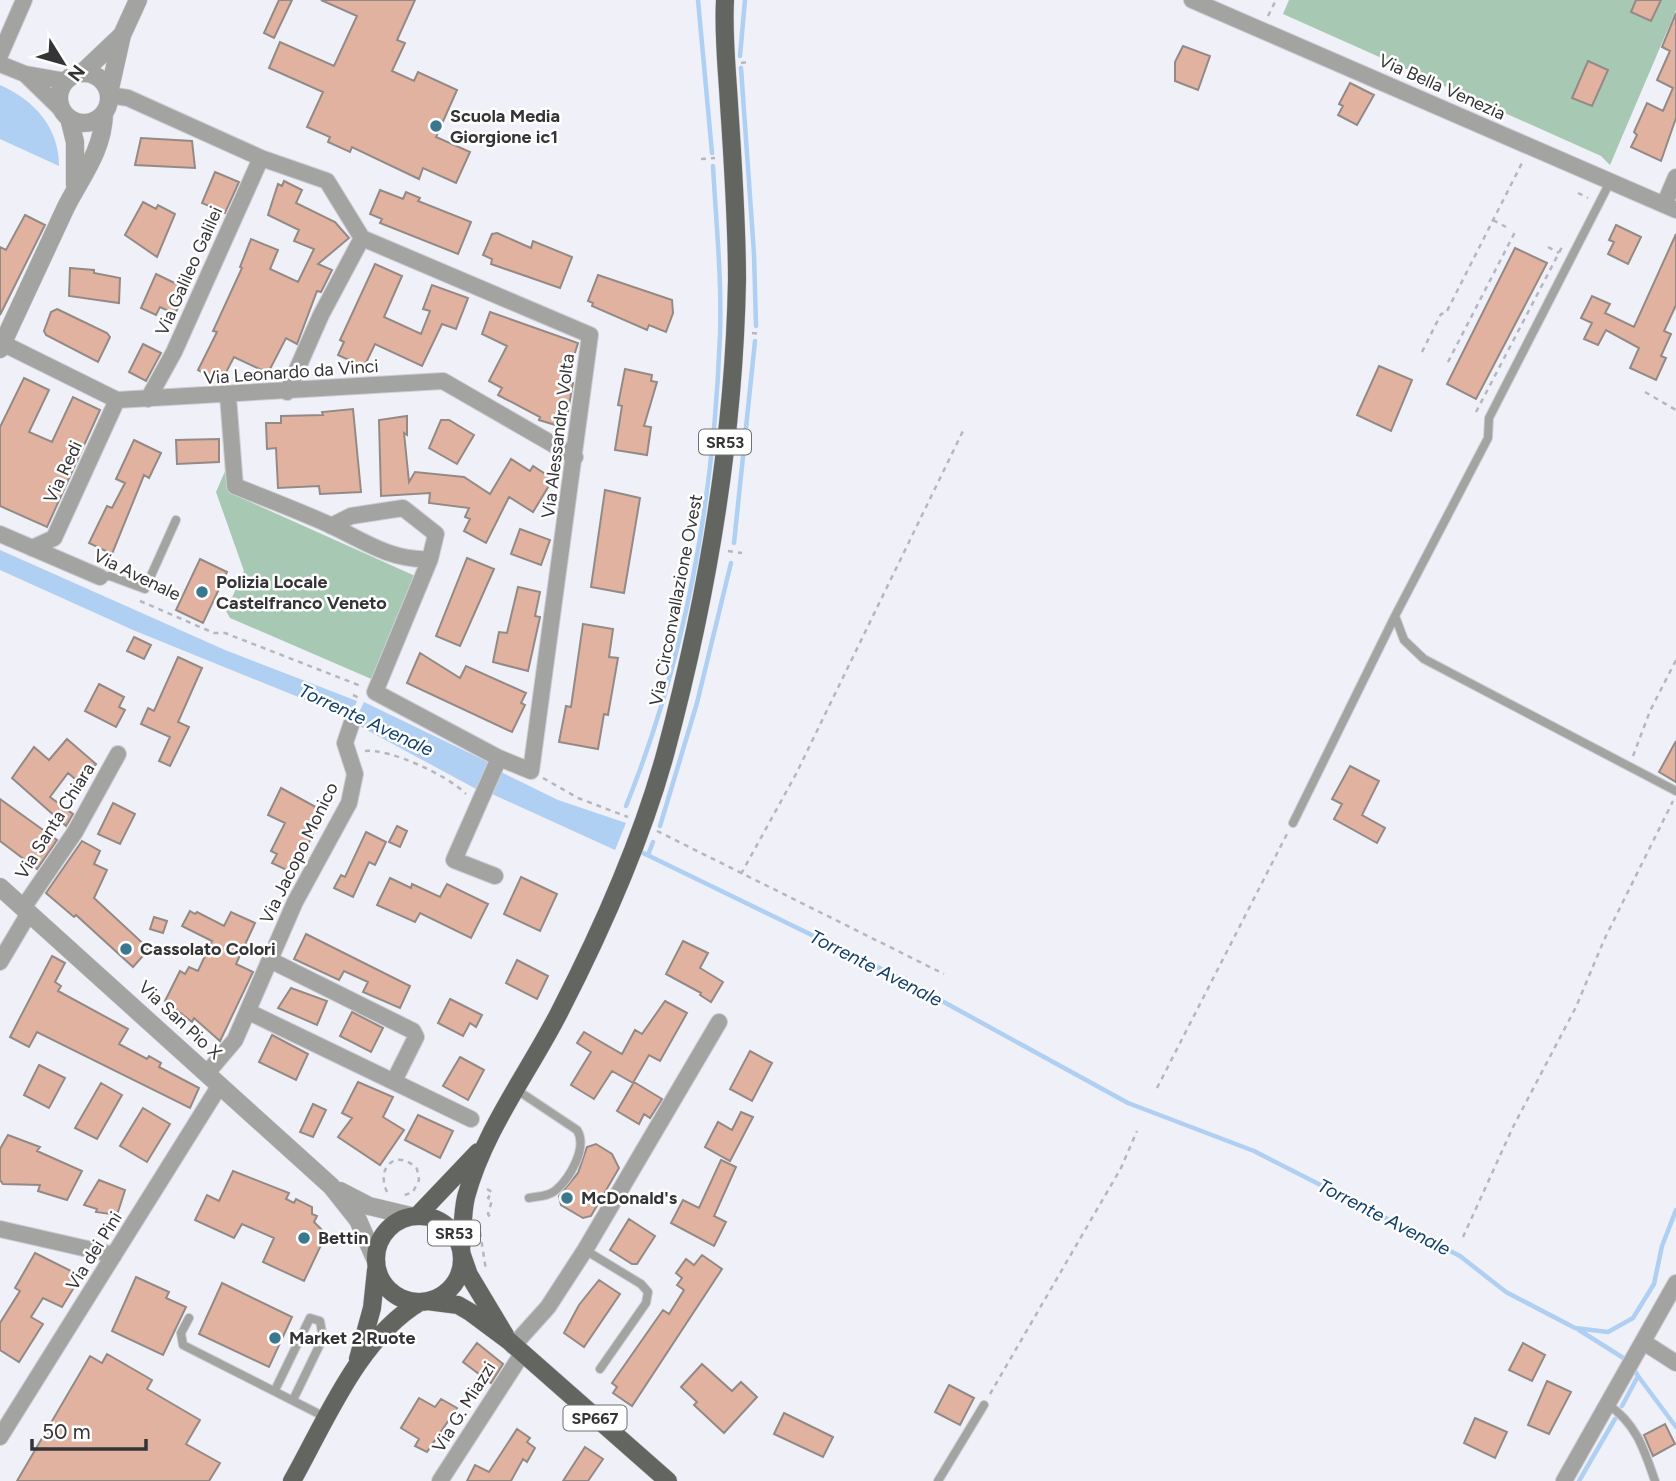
<svg xmlns="http://www.w3.org/2000/svg" width="1676" height="1481" font-family="Figtree,sans-serif">
	<style>
		.green { fill: #a7c9b4 }
		.water { fill: #afcff3 }
		.lines { fill: none; stroke-linecap: round; stroke-linejoin: round }
		.stream { stroke: #afcff3; stroke-width: 4.5 }
		.building { fill: #e2b2a0; stroke: #938a86; stroke-width: 2 }
		.service-casing { stroke: #cdced5; stroke-width: 10 }
		.minor-casing { stroke: #cdced5; stroke-width: 18 }
		.tertiary-casing { stroke: #cdced5; stroke-width: 19 }
		.primary-casing { stroke: #cdced5; stroke-width: 19 }
		.path { stroke: #b6b7be; stroke-width: 2.5; stroke-dasharray: 5 5; stroke-linecap: butt }
		.service { stroke: #a3a4a1; stroke-width: 8 }
		.minor { stroke: #a3a4a1; stroke-width: 16 }
		.tertiary { stroke: #a3a4a1; stroke-width: 18 }
		.primary { stroke: #636660; stroke-width: 18 }
		.poi-dot { fill: #3a788d; stroke: #fefefe; stroke-width: 2.5 }
		.labels { text-anchor: middle; dominant-baseline: central; stroke-width: 5; stroke-linejoin: round; paint-order: stroke }
		.shield { fill: #fefefe; stroke: #717173; stroke-width: 2 }
		.shield-label { font-size: 16px; font-weight: bold; fill: #343437 }
		.street-label { font-size: 18px; fill: #343437; stroke: #fefefe }
		.poi-label { font-size: 18px; font-weight: bold; fill: #343437; stroke: #fefefe; text-anchor: start }
		.water-label { font-size: 19px; font-style: italic; fill: #103f6b; stroke: #fefefe }
	</style>
	<rect width="100%" height="100%" fill="#eff0f8"/>
	<path class="green" d="M 1289,0 L 1676,0 L 1676,10 L 1610,165 L 1601,156 L 1283,14 Z
		M 229,462 L 237,496 L 413,575 L 417,582 L 376,681 L 230,618 L 226,611 L 244,571 L 216,492 Z"/>
	<path class="water" d="M 0,85 C 34,100 59,127 59,166 L 0,139 Z
		M 0,550 L 225,650 L 357,701 L 350,718 L 133,630 L 0,570 Z
		M 364,702 L 486,761 L 488,763 L 478,790 L 354,723 Z
		M 501,772 L 558,800 L 626,823 L 615,850 L 492,794 Z"/>
	<g class="lines">
		<path class="stream" d="M 698,0 L 712,153
			M 740,56 L 745,0
			M 741,68 L 754,254 L 756,326
			M 734,543 L 755,341
			M 626,806 C 686,658 714,494 720,335 C 722,279 716,222 713,166
			M 660,826 L 697,703 L 731,563
			M 637,850 L 900,978 L 1128,1103 L 1254,1151 L 1460,1256 L 1506,1292 L 1575,1328 L 1608,1332 L 1633,1318 L 1654,1284 L 1662,1246 L 1676,1210
			M 648,855 L 653,842
			M 1579,1330 L 1625,1359
			M 1638,1376 L 1676,1427
			M 1622,1406 L 1638,1376 L 1635,1371
			M 1579,1481 L 1615,1419"/>
	</g>
	<path class="building" d="M 279,0 L 292,0 L 274,38 L 264,33 Z
		M 321,0 L 415,0 L 397,40 L 405,43 L 392,71 L 414,81 L 418,72 L 457,90 L 436,137 L 470,152 L 456,183 L 423,168 L 419,179 L 352,147 L 350,152 L 328,142 L 330,137 L 307,127 L 323,92 L 269,68 L 280,42 L 334,66 L 357,16 Z
		M 1636,0 L 1661,0 L 1651,21 L 1631,12 Z
		M 1676,13 L 1676,118 L 1661,161 L 1631,147 L 1637,135 L 1634,132 L 1647,103 L 1663,111 L 1673,88 L 1657,80 L 1670,51 L 1662,47 Z
		M 1183,46 L 1210,56 L 1198,90 L 1175,81 L 1175,62 Z
		M 1588,61 L 1608,70 L 1592,106 L 1572,98 Z
		M 1350,83 L 1374,95 L 1357,125 L 1338,115 L 1343,106 L 1339,104 Z
		M 141,138 L 192,141 L 195,168 L 135,165 Z
		M 215,172 L 239,182 L 225,213 L 202,203 Z
		M 284,181 L 302,190 L 296,203 L 335,222 L 349,238 L 318,264 L 332,270 L 321,292 L 317,291 L 297,344 L 286,338 L 268,373 L 234,357 L 221,382 L 198,370 L 217,332 L 213,331 L 242,268 L 240,267 L 251,239 L 278,250 L 270,269 L 298,282 L 314,249 L 294,241 L 299,230 L 268,215 L 278,184 L 282,186 Z
		M 380,190 L 403,199 L 406,192 L 420,198 L 418,201 L 471,222 L 458,254 L 380,223 L 382,219 L 370,214 Z
		M 143,202 L 156,209 L 158,205 L 175,214 L 157,257 L 125,235 Z
		M 25,215 L 45,225 L 0,315 L 0,247 L 6,250 Z
		M 1616,225 L 1641,237 L 1628,264 L 1608,254 L 1614,242 L 1609,240 Z
		M 497,233 L 531,248 L 533,241 L 572,257 L 560,288 L 491,264 L 492,259 L 483,255 L 492,234 Z
		M 1676,234 L 1676,305 L 1664,331 L 1671,334 L 1661,356 L 1666,358 L 1656,380 L 1630,368 L 1639,348 L 1606,330 L 1598,345 L 1584,339 L 1592,323 L 1581,318 L 1592,296 L 1610,304 L 1605,313 L 1634,327 Z
		M 1515,248 L 1547,263 L 1476,399 L 1447,384 Z
		M 375,264 L 402,276 L 384,317 L 421,334 L 430,311 L 423,309 L 432,285 L 468,298 L 456,329 L 442,324 L 422,366 L 375,344 L 364,367 L 338,355 L 344,342 L 340,340 Z
		M 70,268 L 94,270 L 94,273 L 120,278 L 119,303 L 69,296 Z
		M 156,274 L 187,289 L 175,314 L 160,307 L 156,315 L 141,308 Z
		M 598,275 L 672,300 L 673,313 L 666,332 L 649,325 L 647,330 L 592,306 L 593,303 L 588,301 Z
		M 57,309 L 107,333 L 110,337 L 98,362 L 46,335 L 44,331 L 51,312 Z
		M 490,312 L 578,343 L 566,381 L 573,383 L 565,428 L 539,420 L 540,417 L 498,395 L 502,388 L 489,381 L 507,346 L 482,334 Z
		M 143,344 L 161,353 L 146,381 L 129,372 Z
		M 1379,366 L 1412,380 L 1391,431 L 1357,415 Z
		M 625,369 L 652,375 L 651,381 L 657,382 L 644,426 L 651,427 L 647,455 L 615,450 L 622,406 L 618,405 Z
		M 24,378 L 49,390 L 29,432 L 52,442 L 73,397 L 100,410 L 47,527 L 0,506 L 0,427 Z
		M 353,409 L 361,492 L 320,494 L 319,486 L 278,488 L 276,448 L 267,449 L 266,423 L 281,423 L 281,416 L 323,415 L 322,412 Z
		M 407,416 L 407,435 L 404,433 L 409,482 L 415,472 L 464,477 L 490,494 L 511,459 L 530,471 L 533,466 L 553,479 L 533,512 L 509,497 L 486,543 L 464,531 L 470,519 L 465,517 L 469,508 L 429,503 L 430,493 L 381,496 L 379,420 Z
		M 441,420 L 449,420 L 474,435 L 457,464 L 429,448 Z
		M 219,439 L 219,462 L 177,464 L 176,440 Z
		M 134,440 L 161,453 L 149,478 L 144,475 L 112,554 L 89,543 L 107,506 L 112,508 L 125,483 L 116,479 Z
		M 605,490 L 640,498 L 624,593 L 591,587 Z
		M 520,529 L 550,540 L 541,565 L 511,554 Z
		M 467,558 L 494,569 L 460,646 L 436,636 Z
		M 200,559 L 227,572 L 203,623 L 176,610 Z
		M 518,587 L 540,592 L 535,616 L 540,617 L 528,671 L 493,662 L 499,632 L 507,633 Z
		M 583,624 L 613,629 L 609,657 L 618,658 L 608,715 L 604,714 L 598,749 L 559,742 L 566,706 L 571,707 Z
		M 134,637 L 151,645 L 144,659 L 127,651 Z
		M 420,653 L 460,678 L 466,666 L 526,693 L 521,703 L 525,705 L 512,732 L 407,683 Z
		M 178,657 L 202,668 L 178,722 L 189,727 L 170,766 L 159,761 L 170,737 L 141,724 L 148,708 L 154,711 Z
		M 99,684 L 124,697 L 119,707 L 125,710 L 116,727 L 85,711 Z
		M 67,739 L 96,764 L 80,783 L 68,773 L 50,797 L 73,814 L 66,826 L 12,778 L 34,747 L 49,760 Z
		M 1676,741 L 1676,782 L 1659,772 Z
		M 1350,766 L 1379,781 L 1362,815 L 1385,828 L 1377,843 L 1334,819 L 1342,804 L 1332,799 Z
		M 281,788 L 323,811 L 295,874 L 272,863 L 277,854 L 271,851 L 285,823 L 268,815 Z
		M 0,799 L 57,840 L 37,869 L 0,841 Z
		M 113,803 L 135,814 L 120,844 L 98,834 Z
		M 397,826 L 407,831 L 400,847 L 389,842 Z
		M 366,832 L 386,842 L 375,865 L 369,862 L 353,897 L 334,888 L 341,875 L 345,877 Z
		M 82,841 L 100,851 L 94,864 L 107,870 L 94,898 L 149,949 L 133,967 L 76,915 L 74,917 L 46,893 Z
		M 521,877 L 557,894 L 540,931 L 504,914 Z
		M 390,878 L 411,888 L 412,884 L 440,897 L 447,884 L 488,904 L 471,938 L 420,913 L 415,922 L 377,905 Z
		M 190,911 L 195,914 L 197,912 L 224,926 L 231,912 L 255,923 L 236,964 L 253,972 L 220,1041 L 194,1018 L 192,1022 L 165,1001 L 180,971 L 185,974 L 189,967 L 198,971 L 212,941 L 182,926 Z
		M 154,917 L 167,921 L 163,933 L 150,929 Z
		M 306,934 L 410,986 L 400,1008 L 363,992 L 368,982 L 344,971 L 339,980 L 294,959 Z
		M 683,941 L 708,953 L 700,968 L 723,982 L 711,1002 L 700,995 L 701,993 L 666,974 Z
		M 52,956 L 65,963 L 55,982 L 61,986 L 58,991 L 128,1029 L 119,1044 L 147,1059 L 149,1056 L 161,1063 L 159,1067 L 199,1088 L 190,1108 L 37,1032 L 29,1047 L 10,1037 Z
		M 517,960 L 548,976 L 537,999 L 506,983 Z
		M 291,988 L 327,1001 L 317,1025 L 278,1008 Z
		M 450,999 L 482,1015 L 476,1027 L 470,1023 L 463,1036 L 438,1023 Z
		M 665,1001 L 687,1013 L 660,1061 L 649,1055 L 633,1083 L 612,1071 L 594,1099 L 571,1085 L 591,1052 L 577,1043 L 584,1032 L 622,1054 L 635,1030 L 642,1034 Z
		M 352,1012 L 383,1028 L 371,1052 L 340,1036 Z
		M 272,1035 L 308,1054 L 296,1080 L 259,1062 Z
		M 750,1051 L 772,1063 L 752,1101 L 730,1089 Z
		M 460,1057 L 484,1070 L 468,1100 L 443,1086 Z
		M 39,1065 L 65,1078 L 49,1108 L 24,1095 Z
		M 358,1082 L 393,1097 L 383,1117 L 404,1130 L 380,1165 L 338,1137 L 352,1118 L 342,1113 Z
		M 634,1082 L 662,1099 L 650,1118 L 644,1114 L 639,1124 L 617,1111 Z
		M 101,1083 L 122,1095 L 97,1139 L 75,1128 Z
		M 313,1104 L 326,1110 L 313,1137 L 300,1132 Z
		M 143,1108 L 170,1124 L 147,1162 L 120,1146 Z
		M 741,1112 L 753,1117 L 730,1161 L 705,1147 L 718,1122 L 732,1130 Z
		M 418,1115 L 453,1131 L 440,1158 L 405,1140 Z
		M 8,1135 L 40,1147 L 37,1151 L 82,1171 L 67,1200 L 38,1191 L 40,1185 L 3,1184 L 0,1180 L 0,1149 Z
		M 596,1144 L 612,1154 L 619,1168 L 591,1216 L 583,1218 L 561,1205 L 559,1196 L 578,1173 L 587,1147 Z
		M 721,1160 L 736,1167 L 714,1216 L 726,1222 L 714,1246 L 671,1223 L 683,1200 L 699,1208 Z
		M 233,1171 L 289,1193 L 286,1199 L 294,1203 L 296,1199 L 312,1207 L 312,1214 L 317,1216 L 314,1222 L 323,1231 L 318,1240 L 321,1245 L 304,1281 L 263,1262 L 274,1238 L 242,1224 L 234,1238 L 195,1220 L 207,1195 L 219,1201 Z
		M 99,1180 L 125,1190 L 117,1215 L 96,1212 L 97,1209 L 84,1205 Z
		M 629,1219 L 655,1236 L 637,1264 L 632,1264 L 610,1250 Z
		M 35,1253 L 81,1276 L 62,1307 L 43,1298 L 31,1317 L 43,1324 L 19,1362 L 0,1350 L 0,1323 L 20,1291 L 15,1288 Z
		M 702,1255 L 722,1269 L 632,1406 L 613,1393 L 617,1387 L 612,1383 L 663,1310 L 669,1314 L 684,1290 L 677,1285 L 682,1278 L 676,1273 L 686,1259 L 694,1265 Z
		M 136,1277 L 169,1292 L 166,1298 L 186,1307 L 163,1355 L 112,1331 Z
		M 599,1280 L 620,1294 L 584,1347 L 564,1333 L 579,1305 Z
		M 222,1283 L 292,1317 L 269,1367 L 199,1334 Z
		M 477,1343 L 503,1364 L 491,1383 L 463,1362 Z
		M 1523,1343 L 1545,1355 L 1532,1381 L 1509,1370 Z
		M 107,1354 L 152,1380 L 147,1389 L 200,1420 L 186,1444 L 220,1463 L 209,1481 L 17,1481 L 90,1356 L 102,1363 Z
		M 702,1364 L 732,1391 L 741,1382 L 757,1397 L 724,1433 L 694,1405 L 697,1402 L 681,1387 Z
		M 1547,1381 L 1571,1392 L 1549,1434 L 1528,1425 Z
		M 949,1385 L 974,1398 L 960,1425 L 935,1412 Z
		M 419,1398 L 435,1407 L 441,1399 L 457,1408 L 427,1452 L 415,1446 L 419,1439 L 401,1428 Z
		M 784,1413 L 833,1437 L 823,1457 L 774,1434 Z
		M 1475,1418 L 1507,1432 L 1495,1458 L 1464,1443 Z
		M 1665,1424 L 1675,1444 L 1653,1456 L 1644,1435 Z
		M 517,1429 L 530,1438 L 527,1442 L 535,1448 L 527,1462 L 523,1459 L 511,1481 L 467,1481 L 475,1465 L 489,1472 Z
		M 585,1447 L 603,1459 L 588,1481 L 563,1481 Z"/>
	<g class="lines">
		<defs>
			<path id="service" d="M 1610,182 L 1489,418 L 1488,438 L 1395,616 L 1404,640 L 1424,659 L 1676,791
				M 100,577 L 110,576 L 145,589 L 176,520
				M 1293,823 L 1395,616
				M 517,1090 L 577,1130 C 588,1147 570,1178 556,1190 C 548,1197 538,1196 529,1198
				M 585,1250 L 641,1284 L 648,1292 L 646,1303 L 600,1369
				M 189,1318 L 181,1333 L 183,1345 L 325,1417
				M 275,1390 L 310,1318 L 320,1321 L 323,1338 L 293,1400
				M 1607,1404 C 1636,1423 1644,1449 1655,1481
				M 938,1481 L 984,1405"/>
			<path id="minor" d="M 1192,0 L 1676,210
				M 0,55 L 24,0
				M 0,64 L 25,74 L 65,81
				M 25,74 L 62,110
				M 109,95 L 128,98 L 261,158 L 327,181 L 362,238 L 590,335 L 531,771 L 499,758 L 375,692 L 430,559 C 391,561 364,541 330,525 C 299,511 267,499 235,486 L 228,396
				M 1664,205 L 1676,177
				M 2,343 L 117,400 L 443,381 L 575,457
				M 287,392 L 321,315 L 362,238
				M 148,399 L 174,352 L 261,158
				M 331,526 L 351,516 L 403,508 L 436,534 L 430,559
				M 0,534 L 100,577
				M 32,548 L 54,538 L 117,400
				M 495,876 L 454,860 L 499,758
				M 23,908 L 75,832 L 118,754
				M 272,961 L 413,1031 L 416,1037 L 394,1081
				M 0,962 L 29,913
				M 249,1012 L 471,1119
				M 207,1073 L 235,1040 L 295,902 L 349,803 L 355,774 L 345,743 L 352,722
				M 0,1229 L 114,1255
				M 1645,1343 L 1676,1363
				M 513,1346 L 548,1307 L 585,1250 L 719,1022
				M 0,1437 L 220,1085
				M 440,1481 L 522,1354
				M 1564,1481 L 1676,1283"/>
			<path id="tertiary" d="M59 98a25 25 0 1 1 50 0a25 25 0 1 1-50 0Z
				M 82,73 L 122,35 L 138,0
				M 109,93 L 122,35
				M 69,118 L 75,142 L 75,185
				M 0,349 C 22,302 44,254 66,207 C 82,176 103,150 104,114
				M 0,887 L 331,1186 L 358,1220 L 376,1261
				M 340,1191 L 369,1206 L 411,1216"/>
			<path id="primary" d="M 418,1215 L 478,1152
				M376 1259a43 43 0 1 1 86 0a43 43 0 1 1-86 0Z
				M 461,1249 C 463,1231 462,1214 466,1197 C 484,1130 529,1072 560,1011 C 602,929 642,840 666,751 C 707,598 734,439 737,280 C 737,222 733,163 729,104 C 727,69 723,35 725,0
				M 462,1255 L 469,1275 L 505,1335
				M 427,1301 L 458,1305 L 470,1312 L 509,1341 L 668,1481
				M 358,1359 L 372,1308 L 376,1270
				M 292,1481 C 326,1421 358,1339 420,1302"/>
		</defs>
		<use href="#service" class="service-casing"/>
		<use href="#minor" class="minor-casing"/>
		<use href="#tertiary" class="tertiary-casing"/>
		<use href="#primary" class="primary-casing"/>
		<path class="path" d="M 1268,16 L 1276,0
			M 741,63 L 748,62
			M 701,159 L 715,158
			M 1578,193 L 1588,198
			M 1493,220 L 1506,227
			M 1548,247 L 1559,253
			M 752,333 L 762,334
			M 1422,352 L 1441,314 L 1446,313 L 1523,161
			M 1448,362 L 1515,232
			M 1645,392 L 1676,410
			M 1476,412 L 1562,247
			M 728,551 L 742,553
			M 140,601 L 214,633 L 225,633 L 361,686
			M 353,695 L 362,699
			M 365,751 C 389,748 449,776 466,794
			M 1633,756 L 1650,711 L 1676,660
			M 543,778 L 578,798 L 628,817
			M 657,831 L 944,974
			M 741,874 L 796,774 L 963,431
			M 1157,1088 L 1288,832
			M 487,1189 L 492,1192 L 488,1198 L 492,1200 L 488,1214 L 490,1217
			M 387,1192 C 375,1166 398,1148 417,1169 L 419,1180 L 413,1192 L 402,1196
			M 480,1232 L 486,1270
			M 1463,1237 L 1513,1127 L 1576,1007 L 1604,940 L 1673,801
			M 990,1394 L 1121,1168 L 1137,1131"/>
		<use href="#service" class="service"/>
		<use href="#minor" class="minor"/>
		<use href="#tertiary" class="tertiary"/>
		<use href="#primary" class="primary"/>
	</g>
	<g class="poi-dot">
		<circle cx="436" cy="126" r="7"/>
		<circle cx="202" cy="592" r="7"/>
		<circle cx="126" cy="949" r="7"/>
		<circle cx="567" cy="1198" r="7"/>
		<circle cx="304" cy="1238" r="7"/>
		<circle cx="275" cy="1338" r="7"/>
	</g>
	<g class="labels">
		<g class="shield">
			<rect x="699" y="429.5" width="52" height="25" rx="5"/>
			<rect x="428" y="1220.5" width="52" height="25" rx="5"/>
			<rect x="563.5" y="1405.5" width="63" height="25" rx="5"/>
		</g>
		<g class="shield-label">
			<text x="725" y="442">SR53</text>
			<text x="454" y="1233">SR53</text>
			<text x="595" y="1418">SP667</text>
		</g>
		<g class="street-label">
			<text transform="translate(1442 87) rotate(24)">Via Bella Venezia</text>
			<text transform="translate(189 271) rotate(-66)">Via Galileo Galilei</text>
			<text transform="translate(291 372) rotate(-4)">Via Leonardo da Vinci</text>
			<text transform="translate(558 436) rotate(-83)">Via Alessandro Volta</text>
			<text transform="translate(63 472) rotate(-65)">Via Redi</text>
			<text transform="translate(137 575) rotate(26)">Via Avenale</text>
			<text transform="translate(676 600) rotate(-79)">Via Circonvallazione Ovest</text>
			<text transform="translate(55 821) rotate(-58)">Via Santa Chiara</text>
			<text transform="translate(299 853) rotate(-64)">Via Jacopo Monico</text>
			<text transform="translate(180 1020) rotate(43)">Via San Pio X</text>
			<text transform="translate(94 1251) rotate(-58)">Via dei Pini</text>
			<text transform="translate(464 1407) rotate(-58)">Via G. Miazzi</text>
		</g>
		<g class="poi-label">
			<text x="450" y="116">Scuola Media<tspan x="450" dy="21">Giorgione ic1</tspan></text>
			<text x="216" y="582">Polizia Locale<tspan x="216" dy="21">Castelfranco Veneto</tspan></text>
			<text x="140" y="949">Cassolato Colori</text>
			<text x="581" y="1198">McDonald's</text>
			<text x="318" y="1238">Bettin</text>
			<text x="289" y="1338">Market 2 Ruote</text>
		</g>
		<g class="water-label">
			<text transform="translate(366 720) rotate(25)">Torrente Avenale</text>
			<text transform="translate(876 968) rotate(27)">Torrente Avenale</text>
			<text transform="translate(1384 1217) rotate(27)">Torrente Avenale</text>
		</g>
	</g>
	<g transform="translate(63 63) rotate(127)" stroke="#fefefe" stroke-width="5" paint-order="stroke">
	<path d="M0-5L12 26L0 18L-12 26Z" fill="#343437"/>
	<text y="-10" font-size="19" font-weight="bold" text-anchor="middle" fill="#343437">N</text>
	</g>
	<path d="M32 1439v10h114v-10" fill="none" stroke="#343437" stroke-width="3.5"/>
	<text x="42" y="1439" font-size="21" fill="#343437" stroke="#fefefe" stroke-width="5" paint-order="stroke">50 m</text>
</svg>
